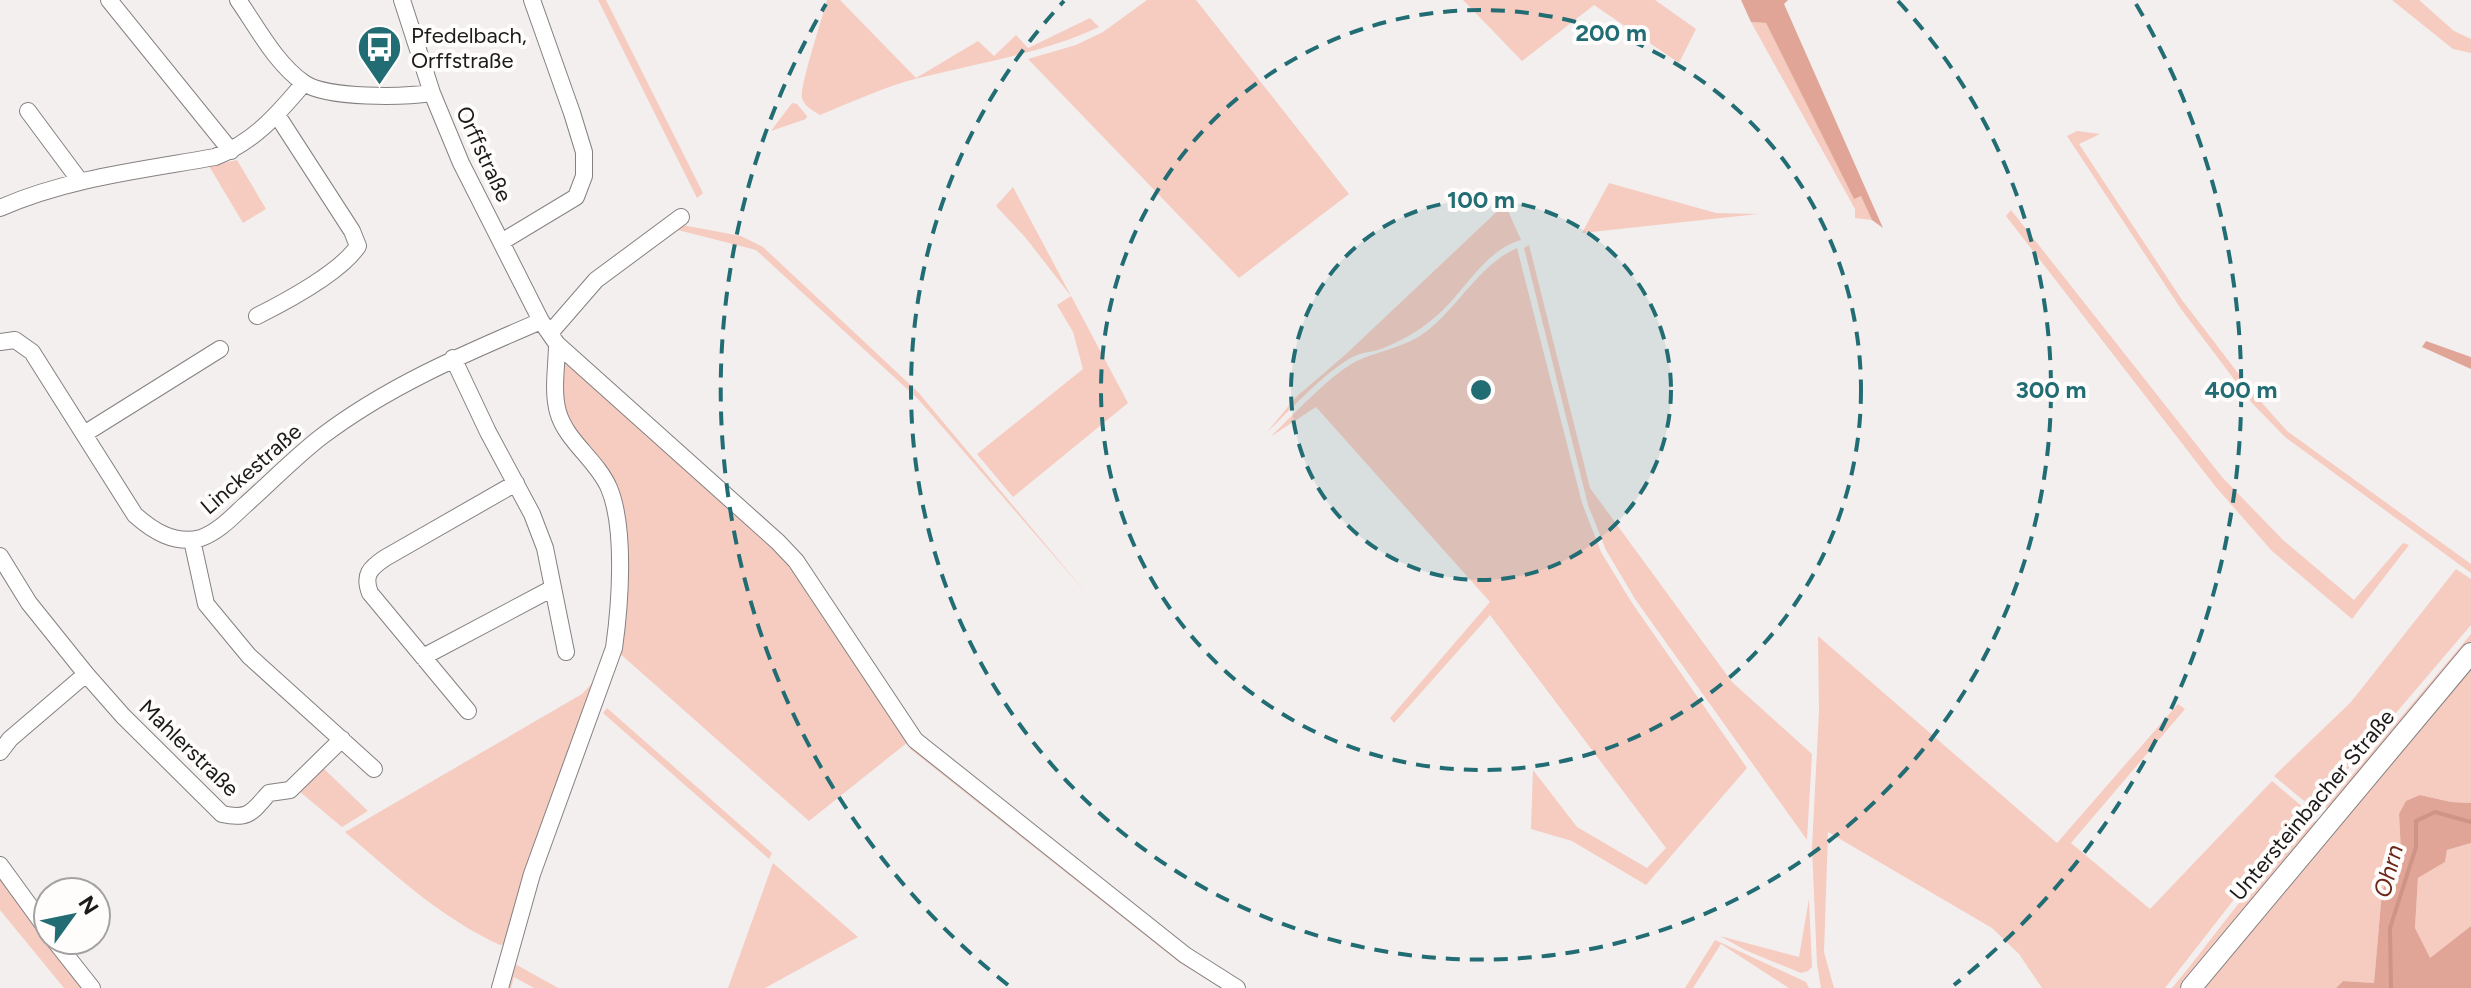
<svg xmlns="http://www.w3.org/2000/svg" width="2471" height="988" font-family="Figtree,sans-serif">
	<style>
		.green { fill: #f6cbc0 }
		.forest { fill: #e0a596 }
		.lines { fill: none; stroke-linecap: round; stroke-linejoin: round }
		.stream { stroke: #ce9486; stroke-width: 4 }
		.minor-casing { stroke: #858180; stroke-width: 18 }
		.major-casing { stroke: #858180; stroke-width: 22 }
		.minor { stroke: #fff; stroke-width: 16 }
		.major { stroke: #fff; stroke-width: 20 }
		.ring { fill: none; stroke: #226d74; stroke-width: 4; stroke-dasharray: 14 10 }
		.labels { text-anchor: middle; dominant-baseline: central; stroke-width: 8; stroke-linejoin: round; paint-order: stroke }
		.poi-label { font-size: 22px; fill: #1b1919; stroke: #fffdfc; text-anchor: start }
		.street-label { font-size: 22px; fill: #1b1919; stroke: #fffdfc }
		.water-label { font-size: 24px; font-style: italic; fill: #6c2717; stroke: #fffdfc }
		.centre { fill: #226d74; stroke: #fffdfc; stroke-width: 4 }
		.ring-label { font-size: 24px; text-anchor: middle; font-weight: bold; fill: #226d74; stroke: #fffdfc; stroke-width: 8; stroke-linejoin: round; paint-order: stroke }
	</style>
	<rect width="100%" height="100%" fill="#f3efee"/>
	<path class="green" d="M 598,0 L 606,0 L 703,193 L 697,198 Z
		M 827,0 L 840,0 L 916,78 L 978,41 L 994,56 L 1016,35 L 1028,48 L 1090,18 L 1099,27 C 1041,54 981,62 919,78 C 886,86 852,102 820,115 C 812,110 805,107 802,98 C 799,88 823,16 827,0 Z
		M 1147,0 L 1196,0 L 1349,194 L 1239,278 L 1028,59 L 1076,45 L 1103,32 Z
		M 1463,0 L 1655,0 L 1696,29 L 1679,63 L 1594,5 L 1522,61 Z
		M 2392,0 L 2419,0 L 2454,31 L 2471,39 L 2471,53 L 2453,49 Z
		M 1751,22 L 1766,23 L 1854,198 L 1861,195 L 1872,220 L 1855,218 L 1855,209 Z
		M 792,103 L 797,104 L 807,116 L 806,119 L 771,131 Z
		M 2077,131 L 2100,134 L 2079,144 L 2182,300 L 2254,394 L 2287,431 L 2471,564 L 2471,573 L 2285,437 L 2252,403 L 2181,309 L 2067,136 Z
		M 237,160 L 266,209 L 243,223 L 209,166 Z
		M 1609,183 L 1716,213 L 1758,214 L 1582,233 Z
		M 1013,187 L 1128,403 L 1013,497 L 977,454 L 1083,369 L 1073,332 L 1057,305 L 1071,296 L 1025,237 L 996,206 Z
		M 1505,204 L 1521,240 C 1488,249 1467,286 1444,309 C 1426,327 1404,340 1381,349 C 1373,352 1364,352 1357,355 C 1330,366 1290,411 1267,432 L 1296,397 L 1345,355 Z
		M 2011,210 L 2222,477 L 2283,540 L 2354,600 L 2403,543 L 2409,545 L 2352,619 L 2272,551 L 2215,486 L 2006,216 Z
		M 682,225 L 741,236 L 763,247 L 918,392 L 1087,594 L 919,400 L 756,250 L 674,229 Z
		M 1529,245 L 1590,488 L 1732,682 L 1812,754 L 1807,840 L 1635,599 L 1606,550 L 1588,505 L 1524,248 Z
		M 1517,248 L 1582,503 L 1601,552 L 1632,603 L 1747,768 L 1646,885 L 1572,841 L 1531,829 L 1533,770 L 1577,827 L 1647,868 L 1666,848 L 1490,615 L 1394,723 L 1390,718 L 1490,602 L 1316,407 L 1270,437 C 1293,416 1332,372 1359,360 C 1382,350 1406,347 1427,331 C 1458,307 1480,264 1517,248 Z
		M 565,354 L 776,544 L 908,742 L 809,821 L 617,651 L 621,514 L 564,410 L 560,389 Z
		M 2456,569 L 2471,579 L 2471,625 L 2314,809 L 2274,776 L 2351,702 Z
		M 2471,634 L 2471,646 L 2327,814 L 2326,806 Z
		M 1818,636 L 2057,843 L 2178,704 L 2185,709 L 2071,843 L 2150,909 L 2272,781 L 2311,814 L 2239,893 L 2165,988 L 2042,988 L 2019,954 L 1992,928 L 1828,832 L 1824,952 L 1834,988 L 1821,988 L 1817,964 L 1812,848 L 1819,711 Z
		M 2471,662 L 2471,803 L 2451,802 L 2420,795 L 2399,814 L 2401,852 L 2382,891 L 2374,983 L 2343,981 L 2336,988 L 2198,988 Z
		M 601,674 L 505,944 L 500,945 C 441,918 394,874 345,832 L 582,694 Z
		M 607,708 L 772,853 L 769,859 L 603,713 Z
		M 918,747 L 1232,988 L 1221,988 L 1180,963 L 909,748 Z
		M 320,765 L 368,811 L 342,827 L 299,791 Z
		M 2315,821 L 2320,823 L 2183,988 L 2172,988 C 2219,932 2259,869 2315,821 Z
		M 2471,843 L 2471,926 L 2429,959 L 2415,928 L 2418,878 L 2445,862 L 2447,850 Z
		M 773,863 L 858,937 L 765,988 L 728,988 Z
		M 0,873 L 87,988 L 64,988 L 0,910 Z
		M 1809,899 L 1812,967 L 1808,971 L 1801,973 L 1745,950 L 1720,936 L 1799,957 Z
		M 1715,940 L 1806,982 L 1809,988 L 1789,988 L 1721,944 L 1693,988 L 1685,988 Z
		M 517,965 L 558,988 L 534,988 L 514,977 L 511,988 L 505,988 L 510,968 Z"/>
	<path class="forest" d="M 1741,0 L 1788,0 L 1784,4 L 1883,228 L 1872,220 L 1861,196 L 1854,199 L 1766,23 L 1751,22 Z
		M 2426,341 L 2471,357 L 2471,369 L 2422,347 Z
		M 2420,795 L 2451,802 L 2471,803 L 2471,843 L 2447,850 L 2445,862 L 2418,878 L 2415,928 L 2430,958 L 2471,926 L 2471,988 L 2336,988 L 2343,981 L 2374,983 L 2382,891 L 2401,852 L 2399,814 L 2406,801 Z"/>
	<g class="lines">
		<path class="stream" d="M 2391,988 L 2390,928 L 2416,847 L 2416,821 L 2435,812 L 2471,822"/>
		<defs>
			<path id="minor" d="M 109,0 L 231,151
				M 238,0 C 257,27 276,64 304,83 C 328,99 404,97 432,93
				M 402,0 L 432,93 L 461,163 L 541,321 L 557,344 L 778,542 L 796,561 L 915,740 L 1185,955 L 1237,988
				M 28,111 L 80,181
				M 0,208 C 68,178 142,170 215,157 C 254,142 278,114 304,83
				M 503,241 L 576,197 L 584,176 L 584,152 L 572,113 L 532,0
				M 257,316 C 285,302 341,272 358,246 L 352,231 L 277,115
				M 550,333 L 596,280 L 681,217
				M 0,342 L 15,340 L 32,352 L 135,515 C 153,531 175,545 201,538 C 218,532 231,518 244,506 C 270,483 294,458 321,437 C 388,386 464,354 541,321
				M 453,358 L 488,432 L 532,514 L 545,548 L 566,652
				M 84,434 L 220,349
				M 192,540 L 206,604 L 249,656 L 374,769
				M 0,556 L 29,603 L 86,674 L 10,739 L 0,752
				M 423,657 L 553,588
				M 86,674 L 123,716 L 222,814 C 249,820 252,812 269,793 L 290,790 L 342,739
				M 468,711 L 370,593 C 363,575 370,568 385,558 L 516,483
				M 0,865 L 48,931
				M 54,940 L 92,988
				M 500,988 L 532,874 L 614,648 C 620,606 626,528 609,488 C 597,460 566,441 558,412 C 552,391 557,365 557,344"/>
			<path id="major" d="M 2191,988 L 2471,653"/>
		</defs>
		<use href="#minor" class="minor-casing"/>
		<use href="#major" class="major-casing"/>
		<use href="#minor" class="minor"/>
		<use href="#major" class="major"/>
	</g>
	<circle cx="1481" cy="390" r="190" fill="#226d74" fill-opacity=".12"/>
	<g class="ring">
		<circle cx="1481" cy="390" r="190"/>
		<circle cx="1481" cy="390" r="380"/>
		<path d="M1898 1A570 570 0 1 1 1064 1"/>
		<path d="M1008 985A760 760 0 0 1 826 4M2136 4A760 760 0 0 1 1954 985"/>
	</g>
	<defs>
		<symbol id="bus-pin" viewBox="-11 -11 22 30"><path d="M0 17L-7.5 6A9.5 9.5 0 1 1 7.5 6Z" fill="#226d74" stroke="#fffdfc"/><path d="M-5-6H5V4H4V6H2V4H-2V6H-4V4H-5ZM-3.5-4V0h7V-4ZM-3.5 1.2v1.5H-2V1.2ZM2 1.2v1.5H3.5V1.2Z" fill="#fff"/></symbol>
	</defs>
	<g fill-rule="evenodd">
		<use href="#bus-pin" x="354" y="22" width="51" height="69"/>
	</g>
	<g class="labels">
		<g class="poi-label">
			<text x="411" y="35">Pfedelbach,<tspan x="411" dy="25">Orffstraße</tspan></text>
		</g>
		<g class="street-label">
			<text transform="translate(484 154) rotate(65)">Orffstraße</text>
			<text transform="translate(251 469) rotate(-41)">Linckestraße</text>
			<text transform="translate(189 748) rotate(44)">Mahlerstraße</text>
			<text transform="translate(2312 805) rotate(-50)">Untersteinbacher Straße</text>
		</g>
		<g class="water-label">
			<text transform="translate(2388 871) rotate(-75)">Ohrn</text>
		</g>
	</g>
	<circle cx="1481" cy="390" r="12" class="centre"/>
	<g class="ring-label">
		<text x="1611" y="41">200 m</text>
		<text x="1481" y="208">100 m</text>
		<text x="2051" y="398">300 m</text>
		<text x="2241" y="398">400 m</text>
	</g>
	<g transform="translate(72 916) rotate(57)"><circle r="38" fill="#fffdfc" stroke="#a4a2a1" stroke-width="2"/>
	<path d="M0-6L14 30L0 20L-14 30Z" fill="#226d74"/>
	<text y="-12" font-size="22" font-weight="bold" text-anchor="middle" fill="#1b1919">N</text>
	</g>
</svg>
